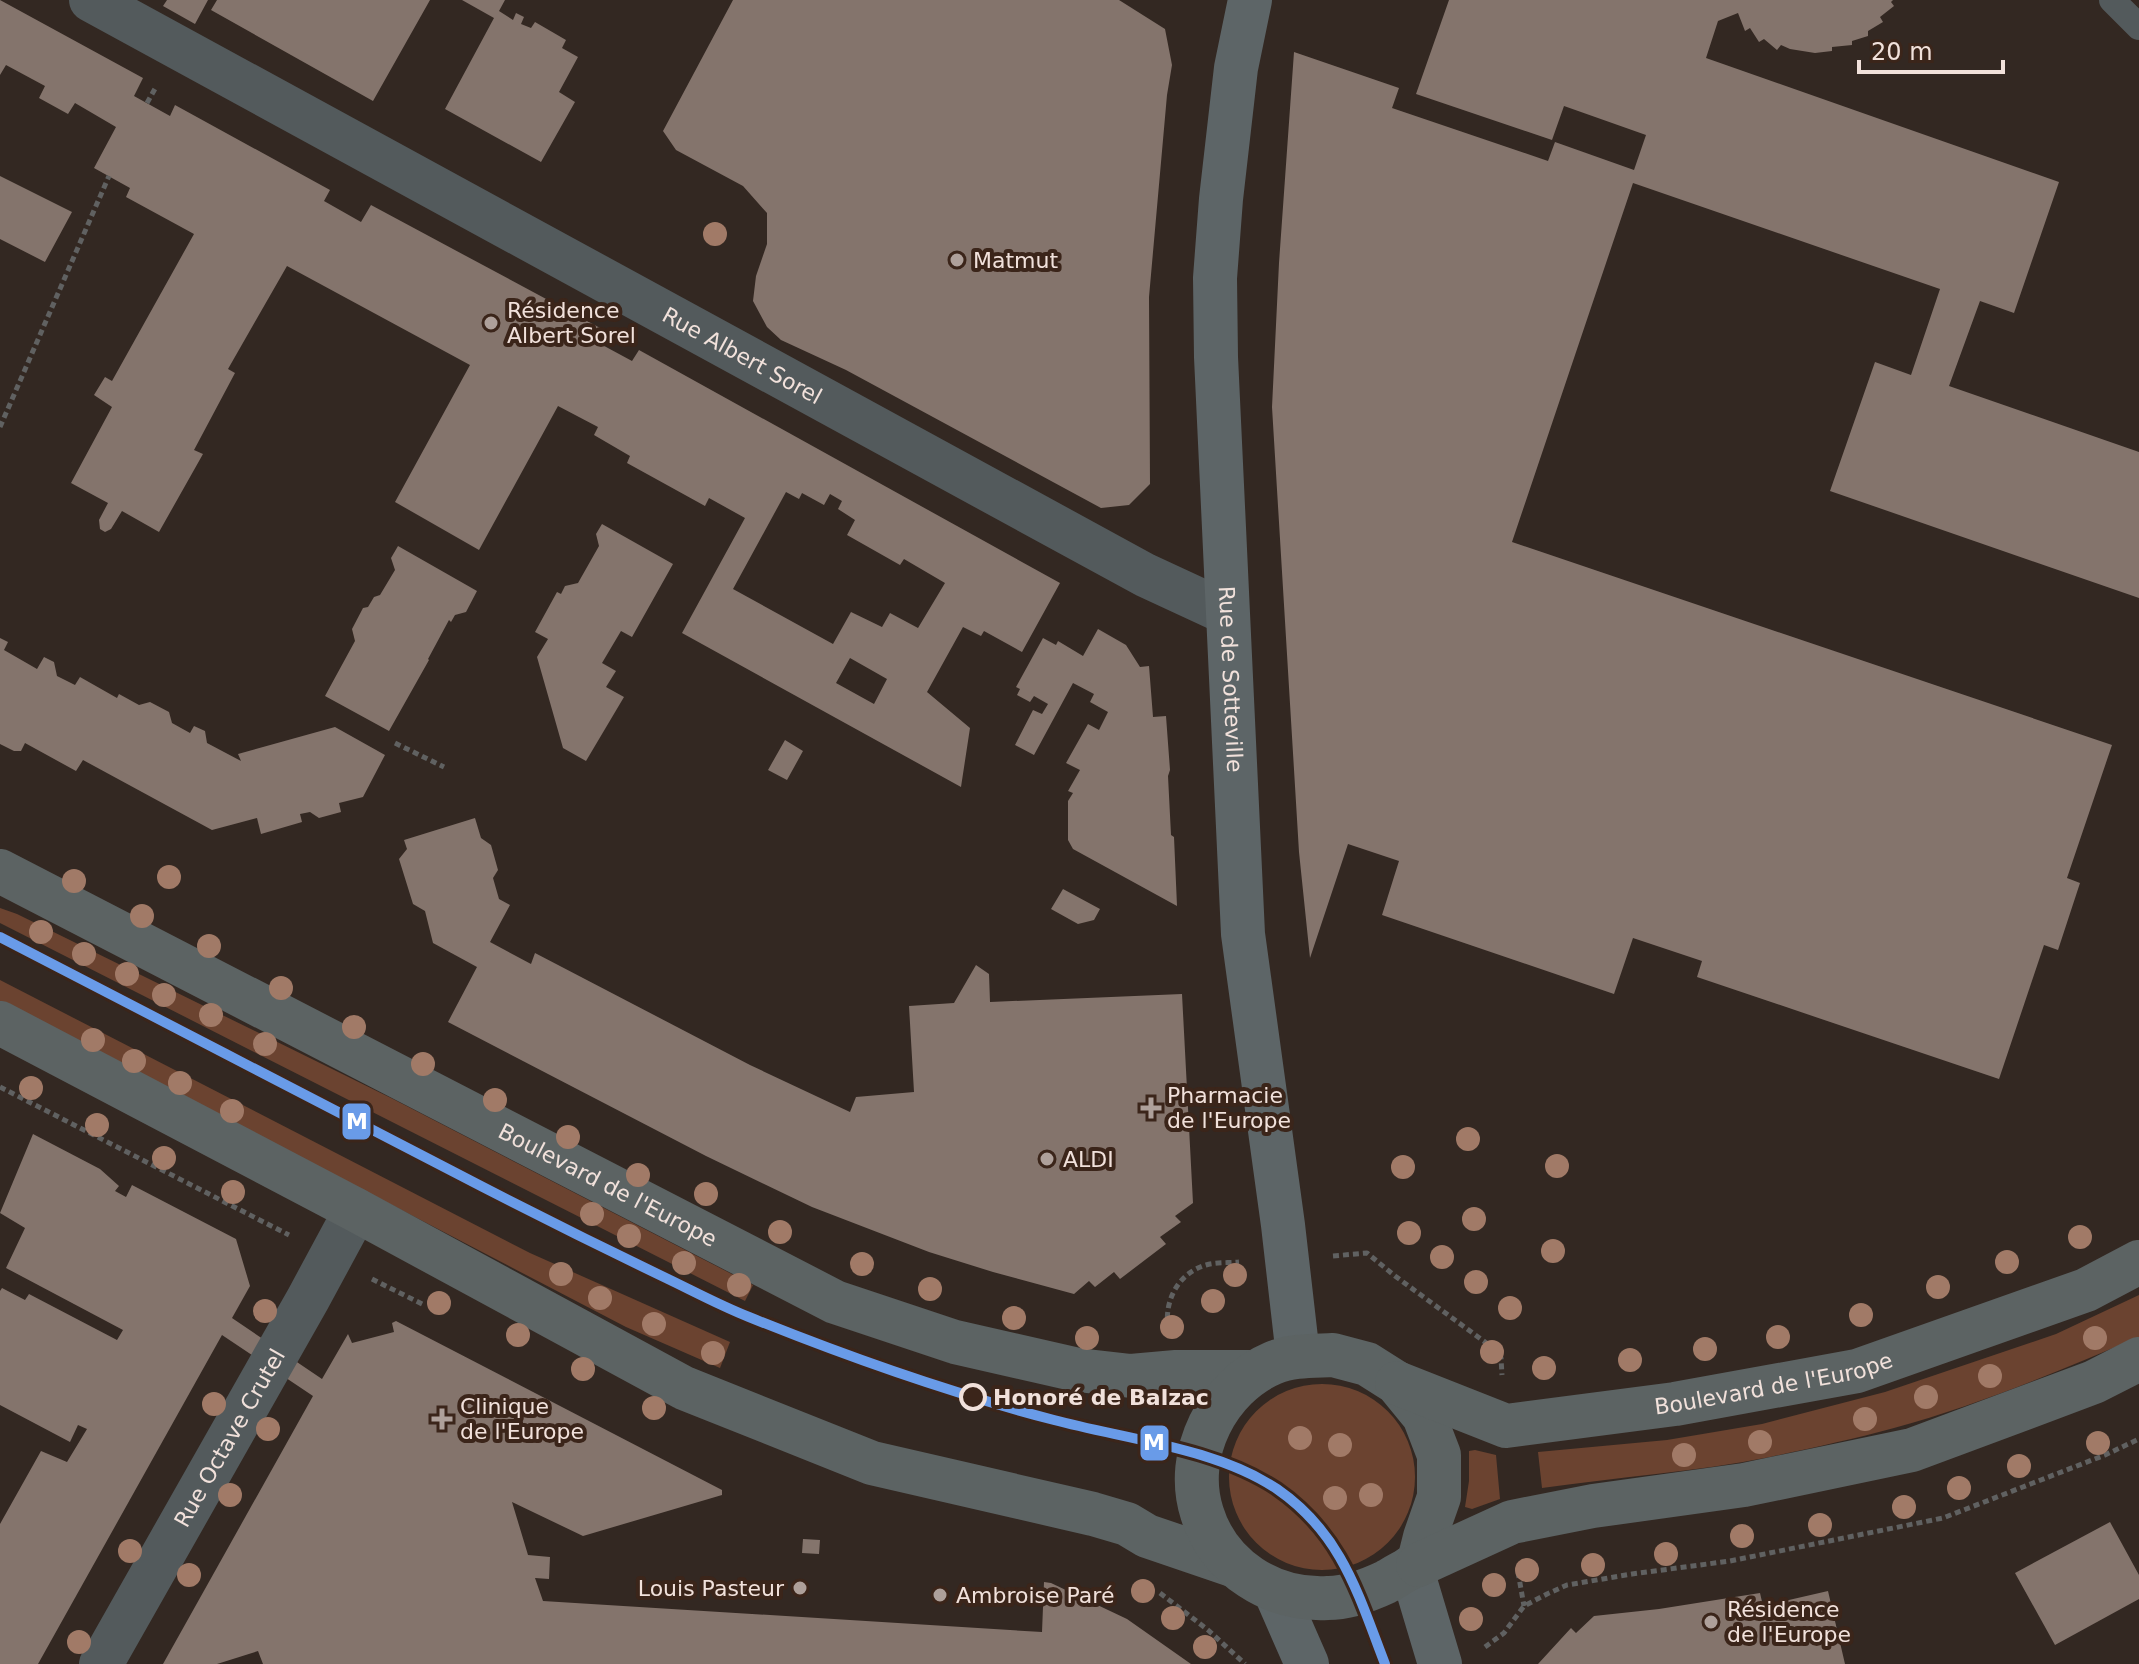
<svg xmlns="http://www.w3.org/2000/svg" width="2139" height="1664" font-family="'DejaVu Sans',sans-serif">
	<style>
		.green { fill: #6b4330 }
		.building { fill: #84746c; fill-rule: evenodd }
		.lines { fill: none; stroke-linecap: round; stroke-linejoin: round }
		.path { stroke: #606161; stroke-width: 5; stroke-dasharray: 6 4; stroke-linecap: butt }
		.lane { stroke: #535a5c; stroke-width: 26 }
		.street { stroke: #535a5c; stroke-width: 44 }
		.secondary { stroke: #5d6567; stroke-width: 44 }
		.primary { stroke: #5c6363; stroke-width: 44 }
		.tram-1-casing { stroke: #3b251a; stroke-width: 16 }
		.tram-1 { stroke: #699be8; stroke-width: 10 }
		.tree { fill: #a17a67 }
		.poi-dot { fill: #aea09a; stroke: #3b251a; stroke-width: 3 }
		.stop-dot { fill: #3b251a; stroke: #f1e1db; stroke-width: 4 }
		.labels { text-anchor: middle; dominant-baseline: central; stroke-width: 8; stroke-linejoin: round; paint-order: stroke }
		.poi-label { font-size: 22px; fill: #f1e1db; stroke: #3b251a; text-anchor: start }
		.street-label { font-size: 22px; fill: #f1e1db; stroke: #3b251a }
		.stop-label { font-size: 22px; font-weight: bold; fill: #f1e1db; stroke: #3b251a; text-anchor: start }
		.line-badge { stroke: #3b251a; stroke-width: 3 }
		.badge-label { font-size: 22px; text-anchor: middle; font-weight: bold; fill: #fff }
	</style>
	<rect width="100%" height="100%" fill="#332822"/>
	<path class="green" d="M 0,908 L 17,914 L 393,1099 L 753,1285 L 745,1301 L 0,923 Z
		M 0,980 L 530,1253 L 730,1342 L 720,1368 L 626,1327 L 0,1001 Z
		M 2139,1295 L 2139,1337 C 2059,1371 1978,1405 1894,1428 C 1854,1439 1811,1448 1770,1457 C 1694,1472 1618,1477 1542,1488 L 1538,1452 L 1667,1440 L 1762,1424 L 1885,1392 L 2056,1334 Z
		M1229 1477a93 93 0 1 1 186 0a93 93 0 1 1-186 0Z
		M 1475,1450 L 1496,1455 L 1500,1499 L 1472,1509 L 1465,1507 L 1469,1481 L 1469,1451 Z"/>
	<path class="building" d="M 0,0 L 143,78 L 134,96 L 170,116 L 175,105 L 330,190 L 324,201 L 361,222 L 371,205 L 602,329 L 595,341 L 632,361 L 639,350 L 1060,583 L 1022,652 L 984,631 L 981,636 L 963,627 L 927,692 L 970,728 L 961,787 L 682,633 L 745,518 L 709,498 L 705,506 L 627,463 L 630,456 L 594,435 L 598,427 L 558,406 L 479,550 L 395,502 L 470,365 L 287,266 L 228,369 L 235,373 L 194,450 L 203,454 L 159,532 L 122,511 L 111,529 L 105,532 L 100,529 L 99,520 L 108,503 L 71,483 L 112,407 L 94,395 L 105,377 L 112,381 L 194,234 L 126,197 L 130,188 L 94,168 L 116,127 L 75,103 L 68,114 L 39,98 L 45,86 L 6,65 L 0,75 ZM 786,492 L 799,499 L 802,493 L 824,505 L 830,494 L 842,501 L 838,509 L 855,520 L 847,535 L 900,565 L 904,559 L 945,583 L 918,628 L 890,613 L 882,627 L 851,612 L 833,644 L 733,589 ZM 850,658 L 887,679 L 874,704 L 836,683 Z
		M 167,0 L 208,0 L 195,24 L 163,6 Z
		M 217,0 L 430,0 L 373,101 L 211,10 Z
		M 462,0 L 505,0 L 499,11 L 513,20 L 516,13 L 524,17 L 521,24 L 531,28 L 535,22 L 566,40 L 562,48 L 578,57 L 559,92 L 575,102 L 541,162 L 445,109 L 494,18 Z
		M 733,0 L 1119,0 L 1165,29 L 1172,65 L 1167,95 L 1149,297 L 1150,484 L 1129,505 L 1101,508 L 846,370 L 781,340 L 767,327 L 753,301 L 756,276 L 767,244 L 767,213 L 743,186 L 676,150 L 663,131 Z
		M 1449,0 L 1893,0 L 1891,2 L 1894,6 L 1880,17 L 1883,22 L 1868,31 L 1868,36 L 1852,41 L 1852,45 L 1832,47 L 1832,51 L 1815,53 L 1790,49 L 1781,45 L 1777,50 L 1764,39 L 1759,42 L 1750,28 L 1745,31 L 1738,13 L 1718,21 L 1706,58 L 2059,182 L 2014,313 L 1980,301 L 1949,386 L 2139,452 L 2139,598 L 1830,491 L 1875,362 L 1911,375 L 1940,289 L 1633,183 L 1512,542 L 2112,745 L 2067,878 L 2080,883 L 2058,950 L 2044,945 L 1999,1079 L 1697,977 L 1702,961 L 1633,938 L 1614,994 L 1382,915 L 1399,861 L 1348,844 L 1310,958 L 1299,852 L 1272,407 L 1279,263 L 1294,52 L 1399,88 L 1392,108 L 1548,161 L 1555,142 L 1634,170 L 1646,135 L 1564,106 L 1552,140 L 1416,94 Z
		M 0,176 L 72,212 L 45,262 L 0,239 Z
		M 602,524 L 673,564 L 632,637 L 621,631 L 602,663 L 616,671 L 606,687 L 624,697 L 586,761 L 563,748 L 537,657 L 548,639 L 535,632 L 557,592 L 561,594 L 565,586 L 578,583 L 599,546 L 596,534 Z
		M 398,546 L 477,591 L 466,612 L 455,615 L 451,622 L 449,620 L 428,659 L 429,660 L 389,731 L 325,696 L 355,641 L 352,629 L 363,608 L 368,607 L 374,597 L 380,595 L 395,570 L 391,558 Z
		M 1098,629 L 1126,645 L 1140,667 L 1149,666 L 1153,717 L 1166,716 L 1170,770 L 1168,776 L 1171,835 L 1174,837 L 1177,906 L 1073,849 L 1068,840 L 1068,801 L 1073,793 L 1068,791 L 1080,770 L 1066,763 L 1088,724 L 1099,730 L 1108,712 L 1090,702 L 1094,694 L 1073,683 L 1034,755 L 1015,745 L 1033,710 L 1042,714 L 1048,704 L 1034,696 L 1030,702 L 1017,695 L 1020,689 L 1016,687 L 1043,638 L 1056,645 L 1058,641 L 1083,656 Z
		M 0,638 L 8,642 L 4,650 L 37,669 L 44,657 L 54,662 L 57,676 L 75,685 L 80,677 L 117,698 L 119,694 L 139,705 L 150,702 L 169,712 L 172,723 L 190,733 L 194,726 L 205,731 L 207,743 L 241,761 L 238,754 L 335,727 L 385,755 L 363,797 L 339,803 L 341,812 L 319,818 L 310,812 L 300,814 L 302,822 L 261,834 L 257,818 L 212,830 L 83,760 L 76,771 L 25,743 L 21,751 L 14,751 L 0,744 Z
		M 785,740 L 803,751 L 787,780 L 768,770 Z
		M 475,818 L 481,838 L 491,845 L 498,870 L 493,878 L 499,899 L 510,905 L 490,942 L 531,964 L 535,953 L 750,1065 L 850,1112 L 856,1097 L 914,1092 L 909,1006 L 954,1003 L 976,965 L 989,974 L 990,1002 L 1182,994 L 1193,1203 L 1175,1216 L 1181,1222 L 1160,1237 L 1166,1244 L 1120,1279 L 1114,1272 L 1095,1287 L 1089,1281 L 1074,1294 L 993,1272 L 929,1252 L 812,1207 L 706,1156 L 448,1022 L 477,967 L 433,943 L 425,911 L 413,904 L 399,859 L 407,849 L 404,840 Z
		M 1063,889 L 1100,909 L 1094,920 L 1078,924 L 1051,909 Z
		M 33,1134 L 100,1169 L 119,1186 L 115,1191 L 126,1197 L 132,1185 L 236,1239 L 250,1286 L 232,1318 L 322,1379 L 348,1334 L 352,1343 L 394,1332 L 392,1323 L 396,1321 L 722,1490 L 722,1495 L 583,1536 L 512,1502 L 528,1555 L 550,1557 L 549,1579 L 535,1578 L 543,1601 L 1042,1632 L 1044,1582 L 1051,1583 L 1127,1619 L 1191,1664 L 263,1664 L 258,1651 L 217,1664 L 163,1664 L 313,1396 L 222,1335 L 38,1664 L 0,1664 L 0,1524 L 41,1451 L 67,1462 L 87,1429 L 78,1425 L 70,1442 L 0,1405 L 0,1291 L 2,1288 L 25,1300 L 29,1294 L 117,1340 L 123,1330 L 6,1268 L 25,1228 L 0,1213 Z
		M 2110,1522 L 2139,1575 L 2139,1599 L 2055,1645 L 2015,1573 Z
		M 803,1539 L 820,1540 L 819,1554 L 802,1553 Z
		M 1828,1591 L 1845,1664 L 1538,1664 L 1571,1628 L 1576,1633 L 1594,1616 L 1659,1609 L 1760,1593 L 1763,1606 Z"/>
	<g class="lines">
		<path class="path" d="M 147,103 L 156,87
			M 0,427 L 109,176
			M 395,743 L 444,767
			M 0,1087 L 289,1235
			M 1333,1256 L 1367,1253 L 1395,1276 L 1489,1345 L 1501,1358 L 1502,1375
			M 372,1279 L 424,1305
			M 1168,1328 C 1164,1301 1178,1273 1206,1265 C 1216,1262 1228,1263 1239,1262
			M 1518,1572 L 1524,1606
			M 1160,1593 L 1208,1630 L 1245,1664
			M 1485,1647 L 1504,1633 L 1524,1606 L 1547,1594 L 1567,1585 L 1632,1574 L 1730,1561 L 1943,1518 L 2105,1455 L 2139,1439"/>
		<path class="lane" d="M 2112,0 L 2139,27"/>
		<g class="street">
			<path id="s1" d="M 91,0 L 1145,575 L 1227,613"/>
			<path id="s2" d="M 101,1664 L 308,1299 L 356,1210"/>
		</g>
		<g class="secondary">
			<path id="s3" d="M 1250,0 L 1236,68 L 1221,199 L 1215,278 L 1216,357 L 1243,934 L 1283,1225 L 1298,1356"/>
			<path d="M 1411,1567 L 1440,1664"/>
			<path d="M 1275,1591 L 1307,1664"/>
		</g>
		<g class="primary">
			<path id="s4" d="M 0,871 L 835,1302 L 955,1342 L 1078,1370 L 1131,1376 L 1176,1372 L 1255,1372"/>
			<path d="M 0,1023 L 356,1210 L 684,1388 L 872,1463 L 1093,1514 L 1127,1524 L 1147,1536 L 1235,1566"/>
			<path d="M 1333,1355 L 1367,1364 L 1397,1383 L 1424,1416 L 1439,1455 L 1439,1497 L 1425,1537 L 1418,1565 C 1406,1569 1397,1576 1386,1582 C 1369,1590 1346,1598 1328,1598 C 1272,1601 1219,1568 1202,1513 C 1183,1454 1218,1386 1273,1363 C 1292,1355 1313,1356 1333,1355 Z"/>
			<path id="s5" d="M 1397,1383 L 1506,1426 L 1675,1404 L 1857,1371 L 2086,1290 L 2139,1262"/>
			<path d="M 1418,1565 L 1512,1522 L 1593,1506 L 1744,1485 L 1912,1450 L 2094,1382 L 2139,1359"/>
		</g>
		<defs>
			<path id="tram-1" d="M 0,937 C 151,1015 301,1093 452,1171 C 523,1208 595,1244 668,1279 C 695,1292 721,1306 749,1317 C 848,1357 950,1393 1054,1420 C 1125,1439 1216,1448 1277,1489 C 1342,1534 1358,1594 1385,1664"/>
		</defs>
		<use href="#tram-1" class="tram-1-casing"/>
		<use href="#tram-1" class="tram-1"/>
	</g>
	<g class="tree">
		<circle cx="715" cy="234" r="12"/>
		<circle cx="169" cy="877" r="12"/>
		<circle cx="74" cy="881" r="12"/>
		<circle cx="142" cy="916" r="12"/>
		<circle cx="41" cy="932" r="12"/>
		<circle cx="209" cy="946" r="12"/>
		<circle cx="84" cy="954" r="12"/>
		<circle cx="127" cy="974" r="12"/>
		<circle cx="281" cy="988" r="12"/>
		<circle cx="164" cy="995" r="12"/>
		<circle cx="211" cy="1015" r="12"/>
		<circle cx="354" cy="1027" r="12"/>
		<circle cx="93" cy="1040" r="12"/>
		<circle cx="265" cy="1044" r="12"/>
		<circle cx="134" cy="1061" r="12"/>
		<circle cx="423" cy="1064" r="12"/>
		<circle cx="180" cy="1083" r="12"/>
		<circle cx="31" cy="1088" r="12"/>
		<circle cx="495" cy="1100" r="12"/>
		<circle cx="232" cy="1111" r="12"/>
		<circle cx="97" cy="1125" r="12"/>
		<circle cx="568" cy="1137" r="12"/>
		<circle cx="1468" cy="1139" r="12"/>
		<circle cx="164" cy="1158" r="12"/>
		<circle cx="1557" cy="1166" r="12"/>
		<circle cx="1403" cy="1167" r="12"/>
		<circle cx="638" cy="1175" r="12"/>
		<circle cx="233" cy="1192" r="12"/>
		<circle cx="706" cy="1194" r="12"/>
		<circle cx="592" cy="1214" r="12"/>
		<circle cx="1474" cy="1219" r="12"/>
		<circle cx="780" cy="1232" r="12"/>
		<circle cx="1409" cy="1233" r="12"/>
		<circle cx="629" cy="1236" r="12"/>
		<circle cx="2080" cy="1237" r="12"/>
		<circle cx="1553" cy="1251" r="12"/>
		<circle cx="1442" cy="1257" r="12"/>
		<circle cx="2007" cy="1262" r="12"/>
		<circle cx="684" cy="1263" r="12"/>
		<circle cx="862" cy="1264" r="12"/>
		<circle cx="561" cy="1274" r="12"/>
		<circle cx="1235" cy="1275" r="12"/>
		<circle cx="1476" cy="1282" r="12"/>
		<circle cx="739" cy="1285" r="12"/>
		<circle cx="1938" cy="1287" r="12"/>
		<circle cx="930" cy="1289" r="12"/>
		<circle cx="600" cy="1298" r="12"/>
		<circle cx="1213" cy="1301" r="12"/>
		<circle cx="439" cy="1303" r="12"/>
		<circle cx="1510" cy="1308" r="12"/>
		<circle cx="265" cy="1311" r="12"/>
		<circle cx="1861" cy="1315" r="12"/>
		<circle cx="1014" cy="1318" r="12"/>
		<circle cx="654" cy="1324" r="12"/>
		<circle cx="1172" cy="1327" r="12"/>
		<circle cx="518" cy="1335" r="12"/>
		<circle cx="1778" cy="1337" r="12"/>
		<circle cx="1087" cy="1338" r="12"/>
		<circle cx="2095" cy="1338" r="12"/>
		<circle cx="1705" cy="1349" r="12"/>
		<circle cx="1492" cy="1352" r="12"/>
		<circle cx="713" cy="1353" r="12"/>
		<circle cx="1630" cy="1360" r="12"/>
		<circle cx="1544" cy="1368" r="12"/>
		<circle cx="583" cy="1369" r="12"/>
		<circle cx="1990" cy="1376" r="12"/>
		<circle cx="1926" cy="1397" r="12"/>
		<circle cx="214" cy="1404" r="12"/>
		<circle cx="654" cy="1408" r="12"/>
		<circle cx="1865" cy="1419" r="12"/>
		<circle cx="268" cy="1429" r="12"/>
		<circle cx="1300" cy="1438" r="12"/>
		<circle cx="1760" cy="1442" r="12"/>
		<circle cx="2098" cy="1443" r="12"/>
		<circle cx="1340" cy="1445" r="12"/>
		<circle cx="1684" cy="1455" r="12"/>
		<circle cx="2019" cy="1466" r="12"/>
		<circle cx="1959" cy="1488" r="12"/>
		<circle cx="230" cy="1495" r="12"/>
		<circle cx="1371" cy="1495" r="12"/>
		<circle cx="1335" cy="1498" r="12"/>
		<circle cx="1904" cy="1507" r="12"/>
		<circle cx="1820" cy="1525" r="12"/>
		<circle cx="1742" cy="1536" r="12"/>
		<circle cx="130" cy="1551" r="12"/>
		<circle cx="1666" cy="1554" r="12"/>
		<circle cx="1593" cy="1565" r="12"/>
		<circle cx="1527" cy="1570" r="12"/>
		<circle cx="189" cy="1575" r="12"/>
		<circle cx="1494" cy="1585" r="12"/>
		<circle cx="1143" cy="1591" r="12"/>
		<circle cx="1173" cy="1618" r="12"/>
		<circle cx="1471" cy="1619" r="12"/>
		<circle cx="79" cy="1642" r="12"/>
		<circle cx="1205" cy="1647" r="12"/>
	</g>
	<g class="poi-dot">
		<circle cx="957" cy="260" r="8"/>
		<circle cx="491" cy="323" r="8"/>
		<path d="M1147 1096h8v8h8v8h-8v8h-8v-8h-8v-8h8z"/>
		<circle cx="1047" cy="1159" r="8"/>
		<path d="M438 1407h8v8h8v8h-8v8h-8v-8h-8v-8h8z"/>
		<circle cx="800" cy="1588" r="8"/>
		<circle cx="940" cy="1595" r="8"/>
		<circle cx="1711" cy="1622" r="8"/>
	</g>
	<circle class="stop-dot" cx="973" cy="1397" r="12"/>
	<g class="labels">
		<g class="poi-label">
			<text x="973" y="260">Matmut</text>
			<text x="507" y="310">Résidence<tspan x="507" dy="25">Albert Sorel</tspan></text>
			<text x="1167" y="1095">Pharmacie<tspan x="1167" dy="25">de l'Europe</tspan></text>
			<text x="1063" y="1159">ALDI</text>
			<text x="460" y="1406">Clinique<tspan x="460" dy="25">de l'Europe</tspan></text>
			<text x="784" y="1588" text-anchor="end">Louis Pasteur</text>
			<text x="956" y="1595">Ambroise Paré</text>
			<text x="1727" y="1609">Résidence<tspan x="1727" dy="25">de l'Europe</tspan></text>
		</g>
		<g class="street-label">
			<text stroke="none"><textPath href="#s1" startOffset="742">Rue Albert Sorel</textPath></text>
			<text stroke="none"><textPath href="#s3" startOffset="682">Rue de Sotteville</textPath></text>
			<text stroke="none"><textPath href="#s4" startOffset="684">Boulevard de l'Europe</textPath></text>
			<text stroke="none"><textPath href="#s5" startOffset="388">Boulevard de l'Europe</textPath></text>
			<text stroke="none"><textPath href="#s2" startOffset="260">Rue Octave Crutel</textPath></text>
		</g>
		<g class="stop-label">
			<text x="993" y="1397">Honoré de Balzac</text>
		</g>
	</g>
	<g class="line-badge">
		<rect x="341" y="1102" width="31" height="39" rx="8" fill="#699be8"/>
		<rect x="1139" y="1424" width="31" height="38" rx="8" fill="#699be8"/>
	</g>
	<g class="badge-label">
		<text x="357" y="1129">M</text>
		<text x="1154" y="1450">M</text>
	</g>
	<path d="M1859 60v12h144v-12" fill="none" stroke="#f1e1db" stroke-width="4"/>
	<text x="1871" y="60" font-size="24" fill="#f1e1db" stroke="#3b251a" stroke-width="6" paint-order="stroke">20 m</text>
</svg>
